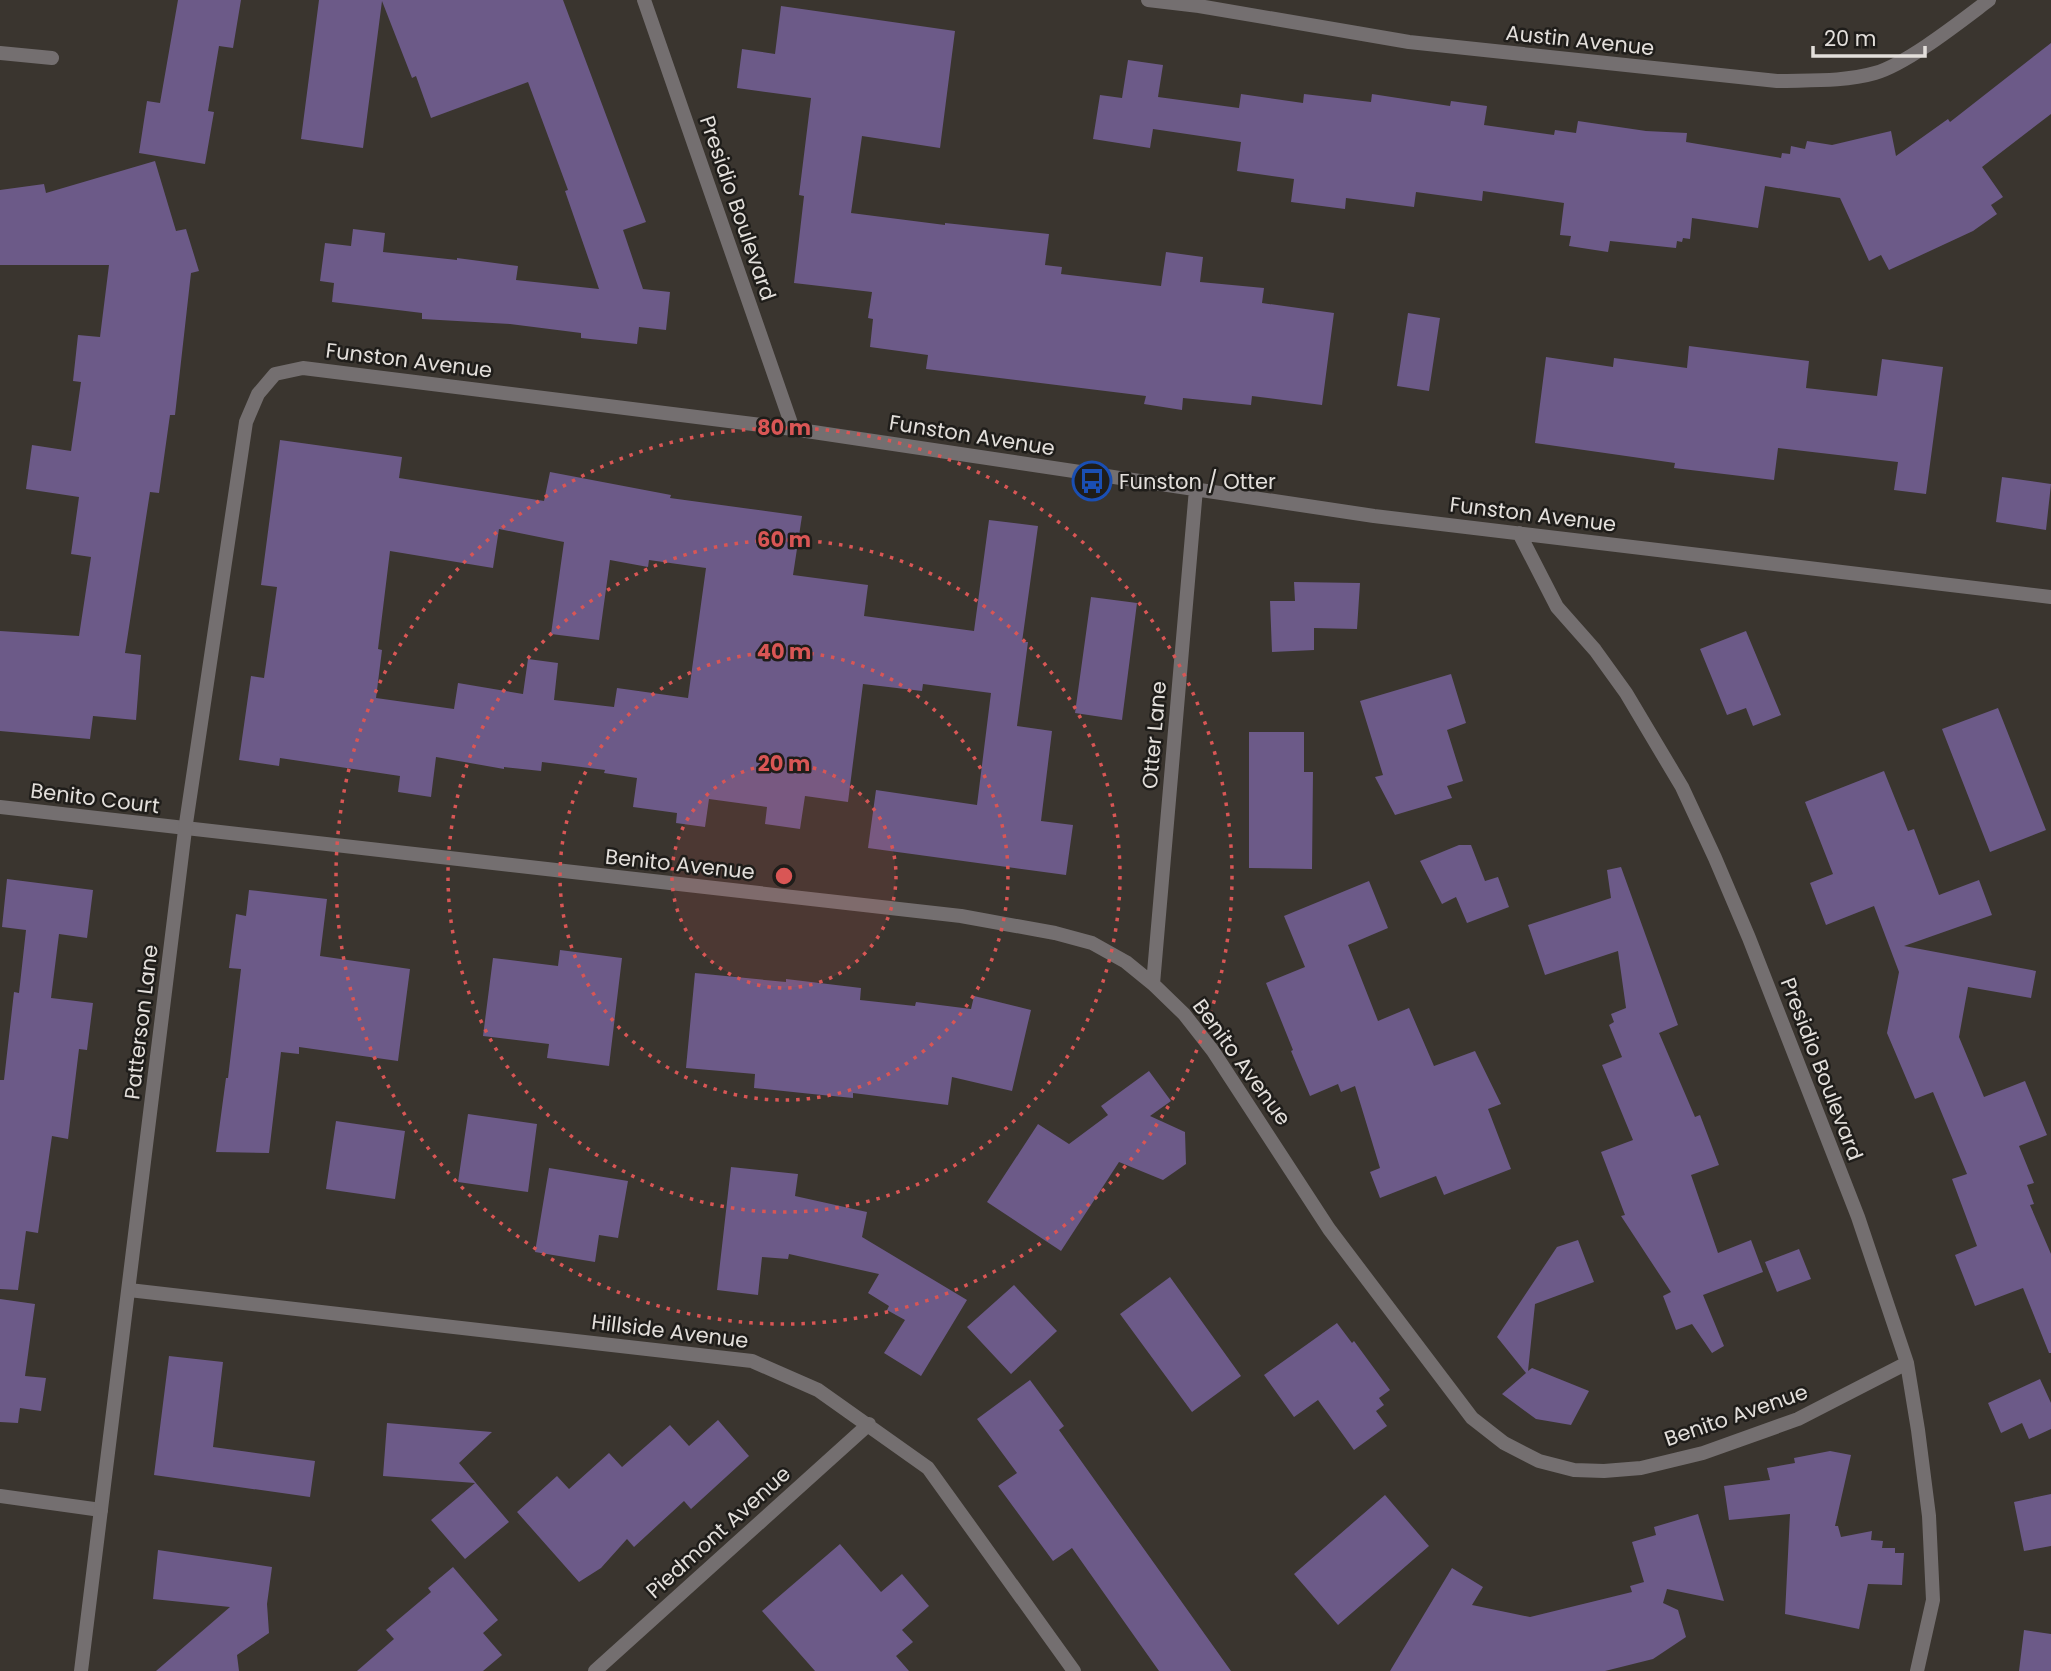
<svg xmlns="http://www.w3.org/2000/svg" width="2051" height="1671" font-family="Poppins,sans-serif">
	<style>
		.building { fill: #6c5a88; fill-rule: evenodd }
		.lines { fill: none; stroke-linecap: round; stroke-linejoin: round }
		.minor { stroke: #746f70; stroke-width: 14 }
		.tertiary { stroke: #746f70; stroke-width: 14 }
		.ring { fill: none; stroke: #d95655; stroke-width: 3.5; stroke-dasharray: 3.5 7 }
		.labels { text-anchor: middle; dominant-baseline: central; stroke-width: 5; stroke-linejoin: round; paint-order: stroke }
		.street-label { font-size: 21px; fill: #e3dfdb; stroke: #1f1d1a }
		.poi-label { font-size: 21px; fill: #e3dfdb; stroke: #1f1d1a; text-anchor: start }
		.centre { fill: #d95655; stroke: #1f1d1a; stroke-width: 3.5 }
		.ring-label { font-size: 21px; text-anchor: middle; font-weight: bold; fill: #d95655; stroke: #1f1d1a; stroke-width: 5; stroke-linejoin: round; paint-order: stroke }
	</style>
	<rect width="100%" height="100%" fill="#3a352f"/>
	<path class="building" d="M 178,0 L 241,0 L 233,48 L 219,46 L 208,111 L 214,112 L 205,164 L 139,153 L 147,101 L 160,103 Z
		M 319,0 L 563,0 L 646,222 L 623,230 L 643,289 L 670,292 L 666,330 L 639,327 L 637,344 L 581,338 L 581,333 L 510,324 L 422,319 L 422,313 L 332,302 L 334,283 L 320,281 L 325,243 L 351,246 L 353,229 L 385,233 L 383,252 L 457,260 L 457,258 L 518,266 L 516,280 L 599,289 L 565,191 L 568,190 L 528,82 L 431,118 L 416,76 L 412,78 L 382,1 L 363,148 L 301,139 Z
		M 781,6 L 955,31 L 940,148 L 862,136 L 851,213 L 945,225 L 945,223 L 1049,234 L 1045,265 L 1062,267 L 1061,274 L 1161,286 L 1166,252 L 1203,257 L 1200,282 L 1264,288 L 1262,303 L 1334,313 L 1322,405 L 1252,396 L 1251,405 L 1183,398 L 1182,410 L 1144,404 L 1146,396 L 926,369 L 928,355 L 870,347 L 873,319 L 868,318 L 872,292 L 794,283 L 804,196 L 799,195 L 811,98 L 737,88 L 742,49 L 775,54 Z
		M 2051,43 L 2051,114 L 1982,167 L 2003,197 L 1991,205 L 1997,214 L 1973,231 L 1889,270 L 1881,255 L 1869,261 L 1840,198 L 1765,186 L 1758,228 L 1692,218 L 1690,239 L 1683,238 L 1682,242 L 1677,241 L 1676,248 L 1610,241 L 1608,252 L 1569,246 L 1571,236 L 1560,235 L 1564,203 L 1483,191 L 1482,201 L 1416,192 L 1414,207 L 1346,198 L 1345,209 L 1291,202 L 1294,179 L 1237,171 L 1241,142 L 1153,129 L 1150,148 L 1093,139 L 1100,95 L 1122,98 L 1128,60 L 1163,65 L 1158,97 L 1239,108 L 1241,94 L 1303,103 L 1304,94 L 1371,102 L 1372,94 L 1450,106 L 1451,101 L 1487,106 L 1484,125 L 1554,135 L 1555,130 L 1576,133 L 1578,121 L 1646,131 L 1687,133 L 1686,142 L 1781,158 L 1782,153 L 1790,154 L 1791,146 L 1805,149 L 1807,141 L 1832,145 L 1891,131 L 1896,156 L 1948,119 L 1950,122 Z
		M 155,161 L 176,231 L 186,229 L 199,271 L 191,273 L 175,415 L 170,415 L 159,493 L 150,492 L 125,653 L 141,655 L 136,720 L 93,716 L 90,739 L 0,731 L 0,631 L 79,636 L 91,557 L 71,554 L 79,497 L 26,489 L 32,445 L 71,451 L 81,382 L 73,381 L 78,335 L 100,337 L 109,265 L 0,265 L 0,190 L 44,184 L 46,193 Z
		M 1408,313 L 1440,318 L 1429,391 L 1397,386 Z
		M 1689,346 L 1809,361 L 1806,388 L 1877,396 L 1882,359 L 1943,367 L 1926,494 L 1894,490 L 1898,462 L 1778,448 L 1774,480 L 1674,468 L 1675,463 L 1535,443 L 1546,357 L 1613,367 L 1614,358 L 1687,368 Z
		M 280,440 L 402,457 L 399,478 L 544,501 L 550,472 L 671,495 L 670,498 L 802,516 L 793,575 L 868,585 L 864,616 L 974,631 L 989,520 L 1038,526 L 1022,642 L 1028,642 L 1017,726 L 1052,731 L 1041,821 L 1073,825 L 1066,875 L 868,848 L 876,790 L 977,805 L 991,693 L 923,684 L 922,691 L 863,684 L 848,802 L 805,796 L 800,829 L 765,824 L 767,807 L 709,799 L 705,827 L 676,823 L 677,813 L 633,807 L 637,778 L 604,773 L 605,770 L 542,762 L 541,771 L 504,767 L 504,769 L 436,757 L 431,797 L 398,792 L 400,776 L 280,758 L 279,766 L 239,760 L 251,676 L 264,678 L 277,587 L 261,585 ZM 499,529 L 564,542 L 551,634 L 599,640 L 610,560 L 648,567 L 649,560 L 706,568 L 688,698 L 617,688 L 614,707 L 554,700 L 558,663 L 528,659 L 523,694 L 458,683 L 454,709 L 376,698 L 382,650 L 378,649 L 390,551 L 493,568 Z
		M 2002,477 L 2051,484 L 2046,530 L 1996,522 Z
		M 1294,582 L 1360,583 L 1357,629 L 1314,628 L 1314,650 L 1272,652 L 1270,601 L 1295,601 Z
		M 1091,597 L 1137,603 L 1122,720 L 1075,713 Z
		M 1746,631 L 1781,715 L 1753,726 L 1746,708 L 1727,715 L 1700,649 Z
		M 1451,674 L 1466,723 L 1447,730 L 1463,781 L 1447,786 L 1452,798 L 1395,815 L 1375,777 L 1383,775 L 1360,701 Z
		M 1998,708 L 2046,830 L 1990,852 L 1942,729 Z
		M 1249,732 L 1304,732 L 1304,772 L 1313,772 L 1312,869 L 1249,868 Z
		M 1884,771 L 1908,831 L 1914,829 L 1939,895 L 1979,880 L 1992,915 L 1904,946 L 2036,971 L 2031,998 L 1968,987 L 1959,1037 L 1984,1097 L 2025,1081 L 2047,1135 L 2019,1146 L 2034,1183 L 2027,1185 L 2034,1204 L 2030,1205 L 2051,1254 L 2051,1353 L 2049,1353 L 2023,1288 L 1975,1306 L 1955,1255 L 1977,1246 L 1952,1179 L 1967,1174 L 1933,1092 L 1915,1099 L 1887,1033 L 1899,972 L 1874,906 L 1826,925 L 1810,883 L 1833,874 L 1805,802 Z
		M 1459,845 L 1471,845 L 1485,881 L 1498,877 L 1509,907 L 1467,923 L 1456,897 L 1442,904 L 1420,861 Z
		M 1621,867 L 1678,1025 L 1659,1033 L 1695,1117 L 1700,1115 L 1719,1165 L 1691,1175 L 1718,1253 L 1751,1240 L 1763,1272 L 1703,1295 L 1724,1346 L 1712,1353 L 1692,1324 L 1676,1330 L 1663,1296 L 1671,1292 L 1621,1216 L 1625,1215 L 1601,1152 L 1633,1140 L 1602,1065 L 1622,1057 L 1609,1025 L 1614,1022 L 1611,1014 L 1626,1008 L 1618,951 L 1545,975 L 1528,925 L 1611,898 L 1607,870 Z
		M 7,879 L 93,890 L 87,938 L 59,934 L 51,998 L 93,1003 L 87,1050 L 79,1049 L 68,1139 L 52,1136 L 38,1233 L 26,1231 L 18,1290 L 0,1289 L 0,1080 L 4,1080 L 14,992 L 19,993 L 26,930 L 2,927 Z
		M 1369,881 L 1388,928 L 1348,945 L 1378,1021 L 1409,1008 L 1434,1066 L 1475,1051 L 1501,1104 L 1488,1109 L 1511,1169 L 1444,1195 L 1436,1176 L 1380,1198 L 1370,1172 L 1380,1168 L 1355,1086 L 1341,1092 L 1338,1084 L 1310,1096 L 1291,1051 L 1293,1050 L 1266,983 L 1305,967 L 1284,916 Z
		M 249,890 L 327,899 L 320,956 L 410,969 L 398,1061 L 299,1047 L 299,1054 L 281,1052 L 269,1153 L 216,1152 L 226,1078 L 228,1078 L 241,969 L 229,968 L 236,914 L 246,916 Z
		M 560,950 L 622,958 L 609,1066 L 547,1058 L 549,1044 L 483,1036 L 493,958 L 558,966 Z
		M 695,973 L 786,982 L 786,979 L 861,988 L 860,1000 L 915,1006 L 916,1002 L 971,1009 L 974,996 L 1031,1010 L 1012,1091 L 952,1077 L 948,1105 L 853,1093 L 853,1098 L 812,1094 L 754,1088 L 755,1074 L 686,1068 Z
		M 1149,1071 L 1171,1101 L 1150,1116 L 1185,1132 L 1186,1164 L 1163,1180 L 1119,1162 L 1061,1251 L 987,1202 L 1038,1124 L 1069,1144 L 1108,1115 L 1101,1106 Z
		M 468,1114 L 537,1124 L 528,1192 L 458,1182 Z
		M 336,1121 L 405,1131 L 395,1199 L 326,1189 Z
		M 731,1167 L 798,1174 L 795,1196 L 867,1212 L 862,1237 L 967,1300 L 921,1376 L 884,1353 L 905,1320 L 887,1310 L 889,1306 L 868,1293 L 879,1274 L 789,1254 L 788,1259 L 762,1257 L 758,1295 L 717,1290 Z
		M 549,1168 L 628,1181 L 618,1238 L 599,1235 L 595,1262 L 535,1252 Z
		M 1578,1240 L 1594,1282 L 1535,1304 L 1528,1371 L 1532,1368 L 1589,1391 L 1571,1425 L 1536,1419 L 1502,1394 L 1526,1373 L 1497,1337 L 1557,1247 Z
		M 1799,1249 L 1811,1279 L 1777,1292 L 1765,1262 Z
		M 1170,1277 L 1241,1376 L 1192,1412 L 1120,1314 Z
		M 1014,1285 L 1057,1331 L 1011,1374 L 967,1327 Z
		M 0,1299 L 35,1304 L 25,1376 L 46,1378 L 41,1411 L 20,1408 L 18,1423 L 0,1422 Z
		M 1337,1323 L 1352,1343 L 1354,1341 L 1390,1390 L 1379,1398 L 1384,1405 L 1376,1411 L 1387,1426 L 1354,1450 L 1318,1400 L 1294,1417 L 1264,1375 Z
		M 169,1356 L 223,1362 L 213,1447 L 315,1461 L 310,1497 L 154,1475 Z
		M 2040,1379 L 2051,1403 L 2051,1429 L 2029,1439 L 2022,1423 L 2001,1433 L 1988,1403 Z
		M 1030,1380 L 1064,1426 L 1059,1430 L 1231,1671 L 1159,1671 L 1072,1548 L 1053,1561 L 998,1486 L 1017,1473 L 977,1419 Z
		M 718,1420 L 749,1456 L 691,1509 L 684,1501 L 634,1547 L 627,1539 L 601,1568 L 579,1582 L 517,1512 L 557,1476 L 569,1489 L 609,1453 L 622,1467 L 670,1425 L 689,1446 Z
		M 387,1423 L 492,1432 L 459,1463 L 509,1522 L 465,1559 L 431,1520 L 475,1483 L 383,1476 Z
		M 1830,1451 L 1851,1455 L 1835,1526 L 1838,1526 L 1841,1537 L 1872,1531 L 1871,1540 L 1883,1541 L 1882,1548 L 1895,1548 L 1895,1553 L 1904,1553 L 1902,1585 L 1868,1584 L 1859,1629 L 1785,1614 L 1790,1514 L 1729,1520 L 1724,1486 L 1770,1480 L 1767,1468 L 1795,1463 L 1794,1458 Z
		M 2051,1494 L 2051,1546 L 2024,1551 L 2014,1502 Z
		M 1385,1495 L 1429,1546 L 1338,1625 L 1294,1574 Z
		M 1698,1514 L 1724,1601 L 1667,1589 L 1663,1603 L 1678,1610 L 1686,1637 L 1653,1659 L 1605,1671 L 1390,1671 L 1452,1568 L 1483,1587 L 1472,1605 L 1530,1617 L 1632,1592 L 1630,1586 L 1644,1582 L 1632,1542 L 1656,1535 L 1654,1527 Z
		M 840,1544 L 881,1592 L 902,1574 L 929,1606 L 902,1630 L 913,1642 L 896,1656 L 909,1671 L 815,1671 L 762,1611 Z
		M 158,1550 L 272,1567 L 267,1604 L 269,1633 L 237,1655 L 239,1671 L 156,1671 L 230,1607 L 153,1599 Z
		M 453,1567 L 498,1620 L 483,1633 L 502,1655 L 483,1671 L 357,1671 L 394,1639 L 386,1630 L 431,1592 L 428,1588 Z
		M 2024,1630 L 2051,1634 L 2051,1671 L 2019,1671 Z"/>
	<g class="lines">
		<path class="minor" d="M 1148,0 L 1199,6 L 1409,42 L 1777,81 C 1809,80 1844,82 1875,73 C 1907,64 1961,21 1989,0
			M 0,53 L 52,58
			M 793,429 L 1374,516 L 2051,597
			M 1519,533 L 1557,607 L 1595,650 L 1626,693 L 1682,787 L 1715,858 L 1749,938 L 1858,1217 L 1907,1363 L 1918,1430 L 1929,1516 L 1933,1600 L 1917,1671
			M 0,807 L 961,916 L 1055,933 L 1092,943 L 1126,962 L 1153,984 L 1184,1014 L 1213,1051 L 1329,1229 L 1472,1418 L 1504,1443 L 1539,1461 L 1574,1470 L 1604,1471 L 1641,1468 L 1703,1453 L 1798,1419 L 1907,1363
			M 1153,984 L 1196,489
			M 129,1290 L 752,1361 L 818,1390 L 928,1468 L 1074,1671
			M 0,1496 L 101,1510
			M 595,1671 L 869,1424"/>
		<path class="tertiary" d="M 81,1671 L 185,830 L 246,422 L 258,394 L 275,374 L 303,368 L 793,429 L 644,0"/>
	</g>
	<circle cx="784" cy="876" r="112" fill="#d95655" fill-opacity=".12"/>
	<g class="ring">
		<circle cx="784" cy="876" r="112"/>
		<circle cx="784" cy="876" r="224"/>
		<circle cx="784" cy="876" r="336"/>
		<circle cx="784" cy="876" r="448"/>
	</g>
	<defs>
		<symbol id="bus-ring" viewBox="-11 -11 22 22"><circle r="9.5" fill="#1f1d1a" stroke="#1a4fb4" stroke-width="1.5"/><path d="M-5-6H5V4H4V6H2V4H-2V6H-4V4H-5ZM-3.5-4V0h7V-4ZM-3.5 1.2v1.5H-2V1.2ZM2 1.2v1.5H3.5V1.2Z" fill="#1a4fb4"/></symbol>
	</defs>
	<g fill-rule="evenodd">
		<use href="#bus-ring" x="1070" y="459" width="44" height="44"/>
	</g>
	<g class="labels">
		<g class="street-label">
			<text transform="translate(1580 40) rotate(6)">Austin Avenue</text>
			<text transform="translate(738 208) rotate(71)">Presidio Boulevard</text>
			<text transform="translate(409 360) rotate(7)">Funston Avenue</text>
			<text transform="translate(972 435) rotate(9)">Funston Avenue</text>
			<text transform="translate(1533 514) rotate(7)">Funston Avenue</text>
			<text transform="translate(1154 735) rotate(-85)">Otter Lane</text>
			<text transform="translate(95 798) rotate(7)">Benito Court</text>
			<text transform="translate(680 864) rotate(6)">Benito Avenue</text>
			<text transform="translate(141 1022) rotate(-83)">Patterson Lane</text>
			<text transform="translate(1242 1062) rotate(54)">Benito Avenue</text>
			<text transform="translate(1822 1069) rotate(69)">Presidio Boulevard</text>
			<text transform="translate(670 1331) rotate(7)">Hillside Avenue</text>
			<text transform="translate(1736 1415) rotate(-19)">Benito Avenue</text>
			<text transform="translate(718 1532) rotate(-42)">Piedmont Avenue</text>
		</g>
		<g class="poi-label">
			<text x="1119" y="481">Funston / Otter</text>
		</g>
	</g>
	<circle cx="784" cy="876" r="10" class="centre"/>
	<g class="ring-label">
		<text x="784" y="435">80 m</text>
		<text x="784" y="547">60 m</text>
		<text x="784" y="659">40 m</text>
		<text x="784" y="771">20 m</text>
	</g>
	<path d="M1813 46v10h112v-10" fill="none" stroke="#e3dfdb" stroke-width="3.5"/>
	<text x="1824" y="46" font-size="21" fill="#e3dfdb" stroke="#1f1d1a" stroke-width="5" paint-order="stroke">20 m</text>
</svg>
